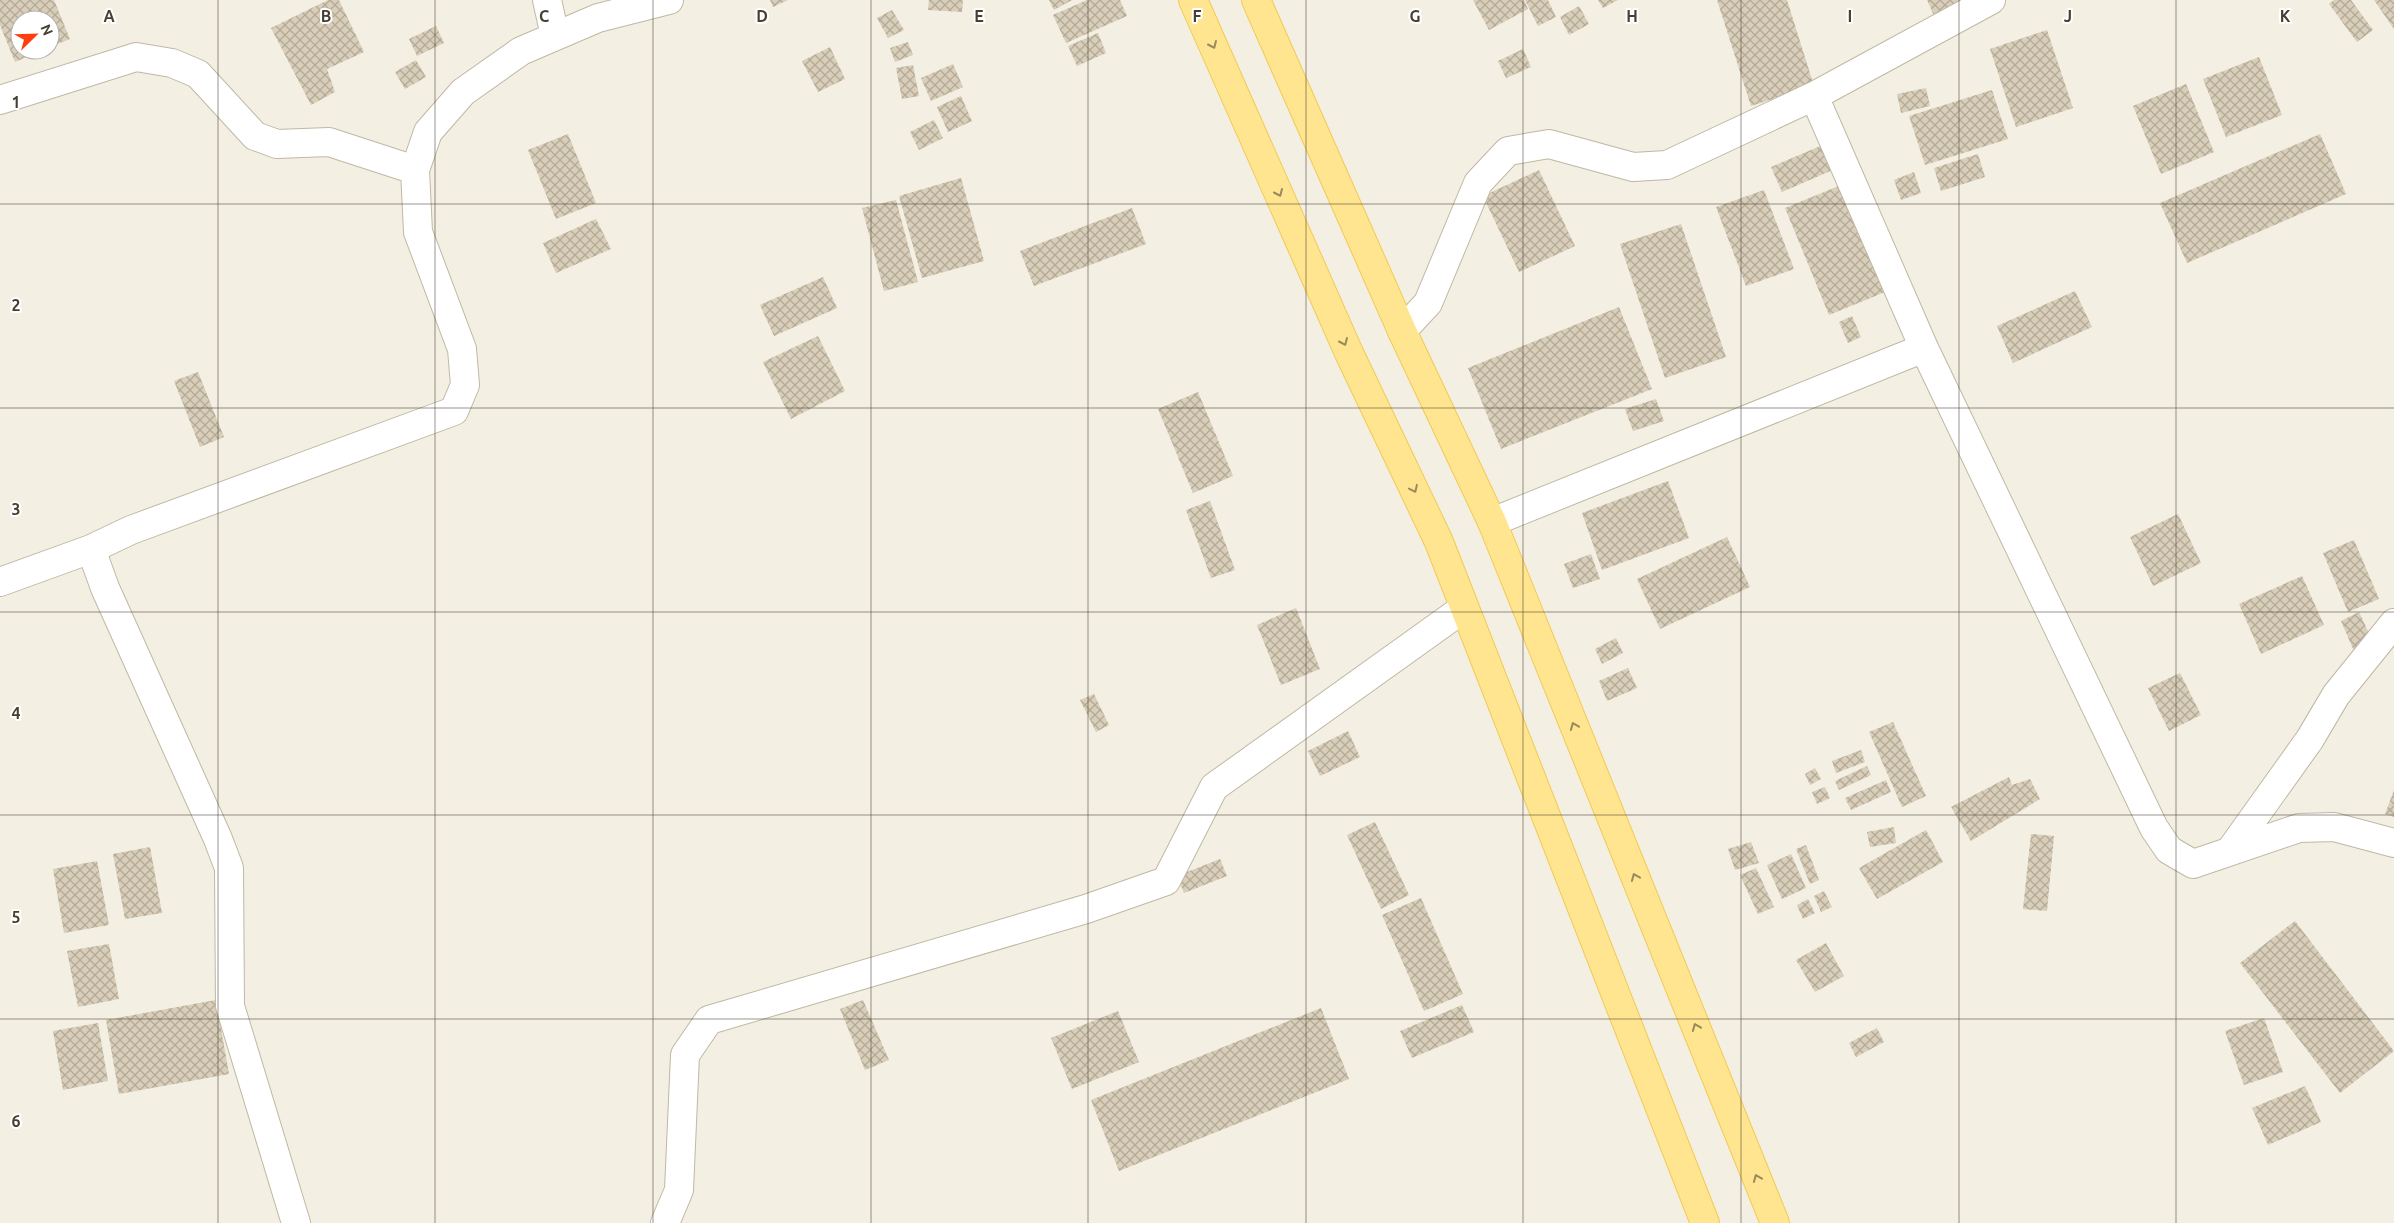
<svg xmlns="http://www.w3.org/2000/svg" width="2394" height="1223" font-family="Ubuntu,sans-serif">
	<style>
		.building { fill: url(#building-cross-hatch) }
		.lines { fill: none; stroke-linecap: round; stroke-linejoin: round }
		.minor-casing { stroke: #c0b8a4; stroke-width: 30 }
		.primary-casing { stroke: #f1ca53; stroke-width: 30 }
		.minor { stroke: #fff; stroke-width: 28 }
		.primary { stroke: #ffe590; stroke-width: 28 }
		.oneway { stroke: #998a5c }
		.grid { fill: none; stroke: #463f32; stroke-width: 1; stroke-opacity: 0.55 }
		.grid-label { font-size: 16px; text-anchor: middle; font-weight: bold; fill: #463f32; stroke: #fff; stroke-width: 4; stroke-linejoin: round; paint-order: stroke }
	</style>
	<defs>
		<pattern id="building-cross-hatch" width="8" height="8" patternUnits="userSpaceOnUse" patternTransform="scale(1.25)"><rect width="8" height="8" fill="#d9ceb9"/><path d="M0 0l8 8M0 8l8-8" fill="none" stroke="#b2a997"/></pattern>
	</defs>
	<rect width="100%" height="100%" fill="#f3efe2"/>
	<path class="building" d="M 0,0 L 54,0 L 70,39 L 50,47 L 50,20 L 20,20 L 20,50 L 43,50 L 15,62 L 0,25 Z
		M 328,0 L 339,0 L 364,52 L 327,69 L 335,92 L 311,105 L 271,28 Z
		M 770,0 L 788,0 L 773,7 Z
		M 929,0 L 963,0 L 962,12 L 928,10 Z
		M 1049,0 L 1072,0 L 1054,10 Z
		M 1087,0 L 1120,0 L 1127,16 L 1066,43 L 1053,15 Z
		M 1473,0 L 1524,0 L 1528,9 L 1489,30 Z
		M 1525,0 L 1548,0 L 1556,17 L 1538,26 Z
		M 1598,0 L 1618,0 L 1603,8 Z
		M 1717,0 L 1787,0 L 1814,86 L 1751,106 Z
		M 1927,0 L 1981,0 L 1936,20 Z
		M 2334,0 L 2351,0 L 2373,30 L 2357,42 L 2329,4 Z
		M 2374,0 L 2394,0 L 2394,29 Z
		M 1579,6 L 1589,24 L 1569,35 L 1560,17 Z
		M 892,10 L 904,30 L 888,38 L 877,18 Z
		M 436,26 L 444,43 L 417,56 L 409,39 Z
		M 2047,30 L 2073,108 L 2016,127 L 1990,49 Z
		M 1098,33 L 1106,53 L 1077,66 L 1068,46 Z
		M 908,42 L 913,55 L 895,62 L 890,48 Z
		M 830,47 L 845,79 L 818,92 L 802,61 Z
		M 1523,49 L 1531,67 L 1506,78 L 1498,61 Z
		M 2259,57 L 2282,115 L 2226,137 L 2203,79 Z
		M 416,60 L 426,77 L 405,89 L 395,72 Z
		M 953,64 L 963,87 L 931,101 L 921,78 Z
		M 913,65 L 919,96 L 902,99 L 896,68 Z
		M 2186,84 L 2214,152 L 2161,174 L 2133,106 Z
		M 1926,88 L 1930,106 L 1901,113 L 1897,94 Z
		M 1992,90 L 2008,139 L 1925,165 L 1909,116 Z
		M 961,96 L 972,121 L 948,132 L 937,107 Z
		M 934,120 L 943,138 L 919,150 L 910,132 Z
		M 568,134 L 596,203 L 556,219 L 528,150 Z
		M 2320,134 L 2346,194 L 2187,263 L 2160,203 Z
		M 1825,144 L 1835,169 L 1782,192 L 1771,167 Z
		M 1978,154 L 1985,177 L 1941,191 L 1934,168 Z
		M 1539,170 L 1575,246 L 1519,272 L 1483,196 Z
		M 1914,172 L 1921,193 L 1901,200 L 1894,180 Z
		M 961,178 L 984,261 L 922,278 L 899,196 Z
		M 1846,183 L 1890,290 L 1829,315 L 1785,208 Z
		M 1764,190 L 1794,269 L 1746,286 L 1716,207 Z
		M 896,200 L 918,282 L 884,291 L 862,208 Z
		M 1132,208 L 1146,244 L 1034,286 L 1020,251 Z
		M 596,219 L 611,249 L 556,273 L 543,243 Z
		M 1681,224 L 1726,357 L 1665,378 L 1620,244 Z
		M 823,277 L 837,308 L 774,336 L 760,305 Z
		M 2075,291 L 2092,327 L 2013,363 L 1997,326 Z
		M 1619,307 L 1652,389 L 1501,449 L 1468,368 Z
		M 1852,316 L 1861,337 L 1848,343 L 1839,322 Z
		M 818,336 L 845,391 L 791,419 L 763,362 Z
		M 198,372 L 224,437 L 200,447 L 174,381 Z
		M 1198,392 L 1233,476 L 1193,493 L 1158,409 Z
		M 1656,399 L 1664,421 L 1633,431 L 1625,409 Z
		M 1668,481 L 1689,538 L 1602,570 L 1582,513 Z
		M 1210,501 L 1235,570 L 1211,578 L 1186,510 Z
		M 2178,514 L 2201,563 L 2153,586 L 2130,537 Z
		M 1727,537 L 1750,587 L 1660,629 L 1637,579 Z
		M 2354,540 L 2379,599 L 2348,612 L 2323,553 Z
		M 1591,554 L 1600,579 L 1573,588 L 1564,564 Z
		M 2302,576 L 2324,625 L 2261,654 L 2239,604 Z
		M 1296,608 L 1320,669 L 1281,685 L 1257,625 Z
		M 2359,612 L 2373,642 L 2354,651 L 2341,621 Z
		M 1616,638 L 1623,653 L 1602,664 L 1595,649 Z
		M 1628,668 L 1637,688 L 1607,701 L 1599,681 Z
		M 2180,673 L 2201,715 L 2169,731 L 2148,688 Z
		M 1094,694 L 1109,725 L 1096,732 L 1080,700 Z
		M 1893,722 L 1926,796 L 1902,807 L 1869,732 Z
		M 1348,731 L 1360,757 L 1320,776 L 1308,751 Z
		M 1861,750 L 1865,762 L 1836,773 L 1832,761 Z
		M 1867,766 L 1871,775 L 1839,790 L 1835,781 Z
		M 1815,768 L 1821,779 L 1810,785 L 1805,774 Z
		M 2009,777 L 2012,785 L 2030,779 L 2040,799 L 1971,841 L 1951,807 Z
		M 1886,780 L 1891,792 L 1851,810 L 1845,798 Z
		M 1825,787 L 1830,798 L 1817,804 L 1812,792 Z
		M 2394,790 L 2394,817 L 2385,814 Z
		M 1375,822 L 1409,895 L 1381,909 L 1347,835 Z
		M 1894,827 L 1896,843 L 1870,847 L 1867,832 Z
		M 1926,830 L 1943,862 L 1877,899 L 1859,868 Z
		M 2031,834 L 2054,836 L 2047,911 L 2023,909 Z
		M 1751,842 L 1759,863 L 1735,870 L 1728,849 Z
		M 1806,845 L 1819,880 L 1810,884 L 1796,849 Z
		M 150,847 L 162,913 L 125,919 L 113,854 Z
		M 1791,854 L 1806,888 L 1782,899 L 1767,865 Z
		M 1220,859 L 1227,876 L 1184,893 L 1177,876 Z
		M 97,861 L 109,925 L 64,933 L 53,869 Z
		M 1756,868 L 1774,907 L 1758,914 L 1740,875 Z
		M 1824,891 L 1832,907 L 1821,912 L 1814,896 Z
		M 1421,898 L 1463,994 L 1424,1011 L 1382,915 Z
		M 1808,899 L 1815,913 L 1803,919 L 1797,905 Z
		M 2295,921 L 2394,1051 L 2340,1093 L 2240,963 Z
		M 1826,943 L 1844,976 L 1815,992 L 1796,960 Z
		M 109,944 L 119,999 L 78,1007 L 67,951 Z
		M 216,1000 L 229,1074 L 119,1094 L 106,1020 Z
		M 863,1000 L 889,1060 L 865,1070 L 840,1009 Z
		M 1462,1005 L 1474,1032 L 1412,1058 L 1400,1031 Z
		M 1321,1008 L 1349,1079 L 1119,1171 L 1091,1100 Z
		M 1118,1011 L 1139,1062 L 1072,1089 L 1051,1038 Z
		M 2264,1018 L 2283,1072 L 2244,1085 L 2225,1031 Z
		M 98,1023 L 108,1081 L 63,1090 L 53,1031 Z
		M 1877,1028 L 1884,1042 L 1856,1057 L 1849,1043 Z
		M 2305,1086 L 2321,1122 L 2268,1145 L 2252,1108 Z"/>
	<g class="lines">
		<defs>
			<path id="minor" d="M 547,0 L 555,36
				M 1991,0 L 1814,96 L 1924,348 L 2154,828 L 2169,850 L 2193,864 L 2299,828 L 2334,827 L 2394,843
				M 0,100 L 136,57 L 172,63 L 198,74 L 255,136 L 277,144 L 329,142 L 415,170
				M 1402,331 L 1428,303 L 1478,183 L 1508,151 L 1549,144 L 1633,167 L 1667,165 L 1814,96
				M 1492,522 L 1924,348
				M 0,582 L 91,549
				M 2230,851 L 2310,739 L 2336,695 L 2394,623
				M 296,1223 L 230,1006 L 229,868 L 218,839 L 105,588 L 91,549 L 131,530 L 454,411 L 465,385 L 462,349 L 418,232 L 415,170 L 428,132 L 463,92 L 521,51 L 598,18 L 669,0
				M 665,1223 L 679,1190 L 685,1055 L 709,1020 L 1086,909 L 1166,881 L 1214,787 L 1464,608"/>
			<path id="primary" d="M 1193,0 L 1349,353 L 1439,542 L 1705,1223
				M 1256,0 L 1402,331 L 1492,522 L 1775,1223"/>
		</defs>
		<use href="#minor" class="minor-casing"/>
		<use href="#primary" class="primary-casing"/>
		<use href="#minor" class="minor"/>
		<use href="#primary" class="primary"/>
	</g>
	<defs><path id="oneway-chevron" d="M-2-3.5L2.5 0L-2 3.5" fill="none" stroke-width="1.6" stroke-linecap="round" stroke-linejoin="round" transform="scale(1.25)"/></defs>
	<g class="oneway">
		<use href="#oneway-chevron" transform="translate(1213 45) rotate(66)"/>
		<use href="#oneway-chevron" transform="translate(1279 193) rotate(66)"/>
		<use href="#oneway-chevron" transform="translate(1344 342) rotate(66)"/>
		<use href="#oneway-chevron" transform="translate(1414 489) rotate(65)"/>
		<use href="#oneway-chevron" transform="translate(1574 726) rotate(-112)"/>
		<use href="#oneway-chevron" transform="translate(1635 877) rotate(-112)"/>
		<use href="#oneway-chevron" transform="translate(1696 1027) rotate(-112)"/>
		<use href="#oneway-chevron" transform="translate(1757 1178) rotate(-112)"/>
	</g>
	<path class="grid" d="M 218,0 L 218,1223M 435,0 L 435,1223M 653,0 L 653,1223M 871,0 L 871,1223M 1088,0 L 1088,1223M 1306,0 L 1306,1223M 1523,0 L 1523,1223M 1741,0 L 1741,1223M 1959,0 L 1959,1223M 2176,0 L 2176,1223M 0,204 L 2394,204M 0,408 L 2394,408M 0,612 L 2394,612M 0,815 L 2394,815M 0,1019 L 2394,1019"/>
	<g class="grid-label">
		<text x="109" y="22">A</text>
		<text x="326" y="22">B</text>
		<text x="544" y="22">C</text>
		<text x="762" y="22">D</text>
		<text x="979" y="22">E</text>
		<text x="1197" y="22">F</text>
		<text x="1415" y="22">G</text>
		<text x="1632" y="22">H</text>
		<text x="1850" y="22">I</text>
		<text x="2068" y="22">J</text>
		<text x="2285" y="22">K</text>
		<text x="16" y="108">1</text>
		<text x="16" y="311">2</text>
		<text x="16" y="515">3</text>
		<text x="16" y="719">4</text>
		<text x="16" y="923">5</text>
		<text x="16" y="1127">6</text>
	</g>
	<g transform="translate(35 35) rotate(67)"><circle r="24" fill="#ffffff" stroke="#b5b2ad"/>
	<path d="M0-4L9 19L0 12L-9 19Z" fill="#ff3e0e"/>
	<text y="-8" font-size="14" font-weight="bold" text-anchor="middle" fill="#463f32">N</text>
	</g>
</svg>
